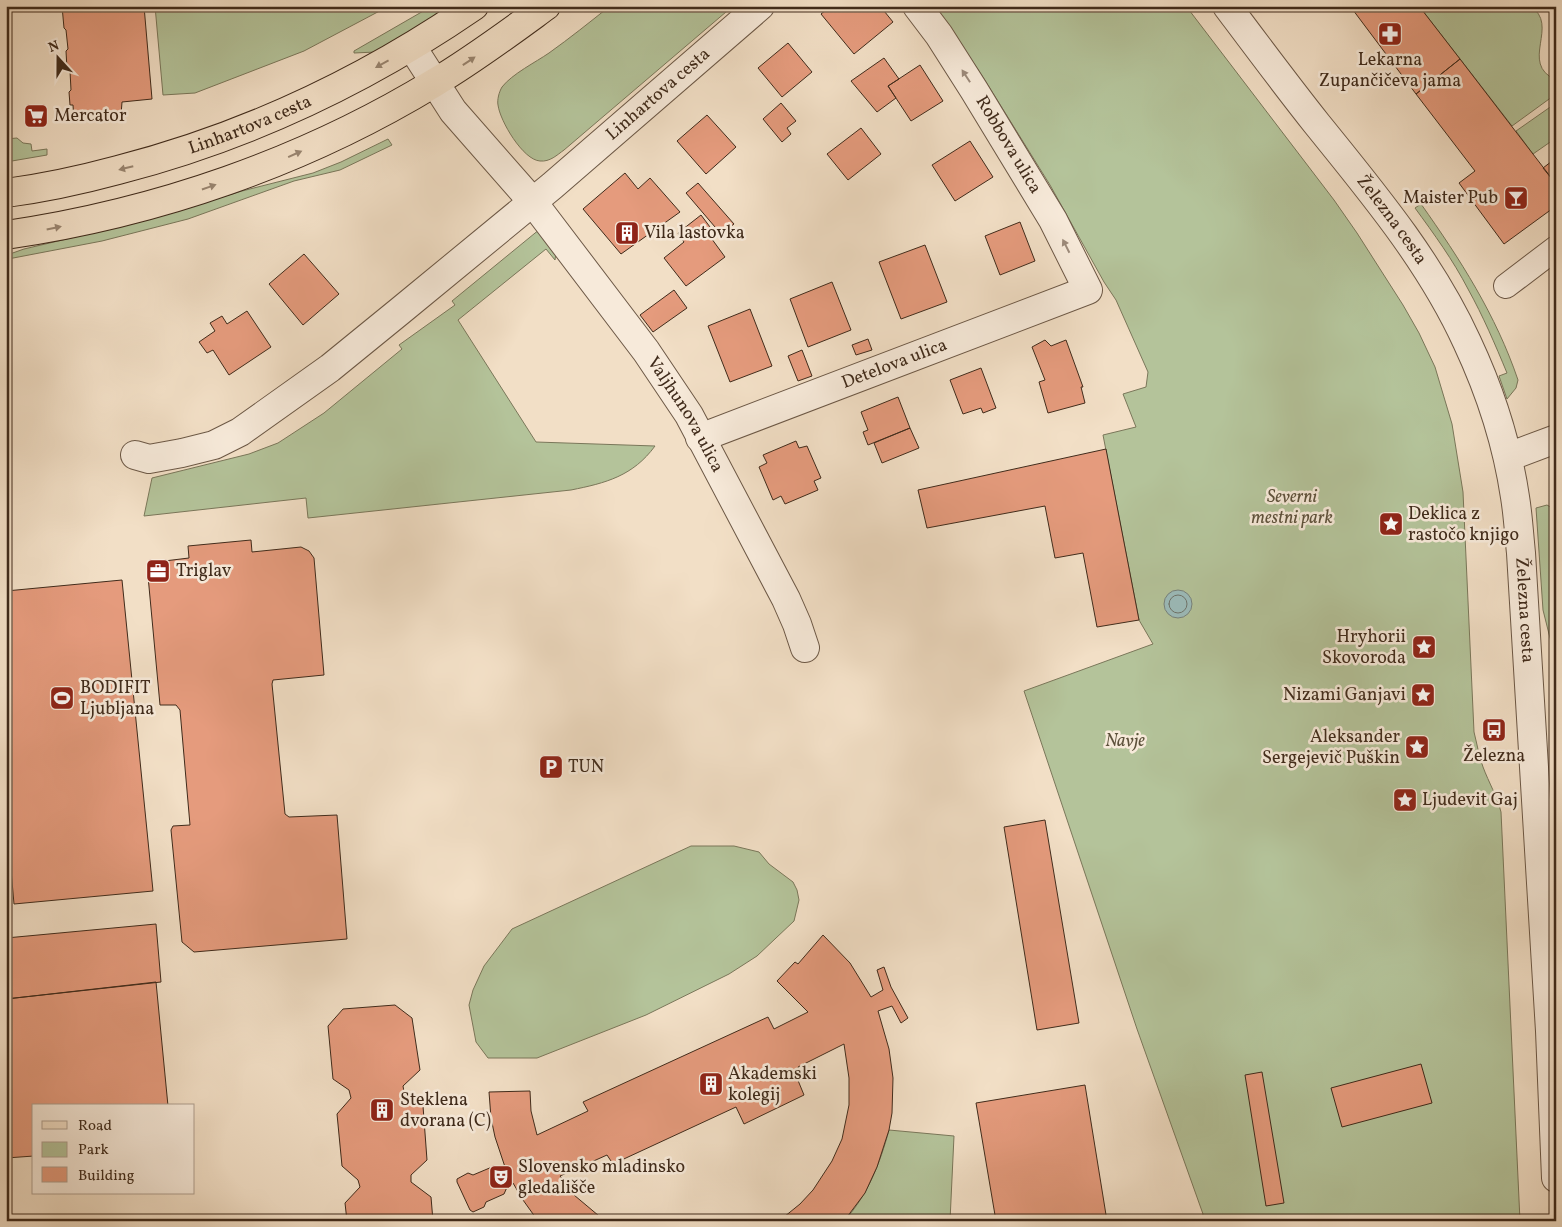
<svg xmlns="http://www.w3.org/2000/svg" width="1562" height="1227" font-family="Vollkorn,serif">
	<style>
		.green { fill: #b4c39a; stroke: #7a775a }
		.water { fill: #9cbcbb; stroke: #77827b }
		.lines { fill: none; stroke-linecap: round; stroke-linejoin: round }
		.shore { stroke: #6e746b; stroke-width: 1 }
		.building { fill: #e59b7d; stroke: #402b1b }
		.pedestrian-casing { stroke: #6c5846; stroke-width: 26 }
		.minor-casing { stroke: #6c5846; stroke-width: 30 }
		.tertiary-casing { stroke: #6c5846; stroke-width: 30 }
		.primary-casing { stroke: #402b1b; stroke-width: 30 }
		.pedestrian { stroke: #f7eada; stroke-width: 24 }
		.minor { stroke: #f7eada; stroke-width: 28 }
		.tertiary { stroke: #f7eada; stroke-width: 28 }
		.primary { stroke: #f2dfc6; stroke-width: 28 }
		.oneway { fill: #998570 }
		.oneway2 { fill: #9c8a7a }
		.labels { text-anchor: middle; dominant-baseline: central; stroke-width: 5; stroke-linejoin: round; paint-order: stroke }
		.poi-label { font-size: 18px; fill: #402b1b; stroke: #f7eada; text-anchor: start }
		.street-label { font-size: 18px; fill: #402b1b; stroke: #f7eada }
		.park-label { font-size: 18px; font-style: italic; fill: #5d513b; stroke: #f7eada }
	</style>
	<rect width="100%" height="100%" fill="#f2dfc6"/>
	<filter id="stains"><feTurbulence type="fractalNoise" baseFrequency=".004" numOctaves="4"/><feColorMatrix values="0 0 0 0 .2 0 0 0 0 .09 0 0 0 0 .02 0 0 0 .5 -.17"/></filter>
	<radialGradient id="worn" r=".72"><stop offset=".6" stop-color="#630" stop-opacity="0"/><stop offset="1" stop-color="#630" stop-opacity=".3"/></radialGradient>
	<path class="green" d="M 155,6 L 180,6 L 182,9 L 206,6 L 389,6 L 304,51 L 195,93 L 163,95 Z
		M 432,6 L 448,6 L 449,8 L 376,52 L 354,53 L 354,51 Z
		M 610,6 L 733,6 L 564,150 C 557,155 550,162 540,161 C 523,160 500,121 498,105 C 497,100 499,92 502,87 C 512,74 536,62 549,53 C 570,38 590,22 610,6 Z
		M 935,6 L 1186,6 L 1334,200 L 1357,233 L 1403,305 L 1419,333 L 1435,367 L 1452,424 L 1463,492 L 1474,732 C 1477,744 1479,756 1483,767 C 1489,783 1497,796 1501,812 L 1520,1221 L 1201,1221 L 1203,1214 L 1137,1029 L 1024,691 L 1153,644 L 1139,620 L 1103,435 L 1136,427 L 1123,394 L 1146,387 L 1148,372 L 1116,300 L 1104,282 L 1050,185 L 981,74 Z
		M 1419,6 L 1530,6 C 1561,25 1518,63 1556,80 L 1556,94 L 1512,126 Z
		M 1556,103 L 1556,138 L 1533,154 L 1516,131 Z
		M 17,138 L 23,143 L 31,144 L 32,151 L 47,149 L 47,155 L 6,162 L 6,139 Z
		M 388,139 L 392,145 L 340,170 L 294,181 L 188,219 L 102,241 L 8,259 L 7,255 L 24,249 L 139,222 L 242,191 L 313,173 L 341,162 Z
		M 1421,204 C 1460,259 1496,315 1518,380 L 1516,388 L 1507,399 L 1499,376 L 1507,373 C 1495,344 1483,316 1468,289 C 1453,260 1434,234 1415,208 Z
		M 540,229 L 556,252 L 555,260 L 546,249 L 458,320 L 536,442 L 655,446 C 633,476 606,483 571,490 L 308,518 L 306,498 L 144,516 L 152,478 L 249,454 L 278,443 L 324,413 L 402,349 L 399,345 L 455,305 L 452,301 Z
		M 1547,505 L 1554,509 L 1556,512 L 1556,662 L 1543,610 L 1536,508 Z
		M 691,846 L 734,846 L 759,852 L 769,864 L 793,882 L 797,890 L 799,900 L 794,921 L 757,956 L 729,974 L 646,1015 L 537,1058 L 488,1058 L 476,1042 L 469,1005 L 473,990 L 484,966 L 512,929 Z
		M 889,1130 L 954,1136 L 950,1221 L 844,1221 C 868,1195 880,1163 889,1130 Z"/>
	<path class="water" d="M1164 604a14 14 0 1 1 28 0a14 14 0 1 1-28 0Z"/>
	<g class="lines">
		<path class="shore" d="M1169 604a9 9 0 1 1 18 0a9 9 0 1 1-18 0Z"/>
	</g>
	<path class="building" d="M 62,6 L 144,6 L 152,99 L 122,102 L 121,115 L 74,119 L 73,105 L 70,105 L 69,92 L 71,90 L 70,71 L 67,69 L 66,51 L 68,49 L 66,30 L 64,28 Z
		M 831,6 L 880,6 L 893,22 L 854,54 L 821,14 Z
		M 1350,6 L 1419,6 L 1460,59 L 1416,94 Z
		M 788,43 L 812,72 L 782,97 L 758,68 Z
		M 884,58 L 899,79 L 888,86 L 896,98 L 877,112 L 851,81 Z
		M 1460,59 L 1556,184 L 1556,206 L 1504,244 L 1459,183 L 1475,171 L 1416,94 Z
		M 920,65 L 943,101 L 911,121 L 888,86 Z
		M 781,103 L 796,121 L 787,128 L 791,134 L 782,142 L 763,119 Z
		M 707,115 L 736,147 L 706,174 L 677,141 Z
		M 861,128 L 881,154 L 848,180 L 827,154 Z
		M 970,141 L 993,177 L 955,201 L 932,165 Z
		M 1556,158 L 1556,184 L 1543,168 Z
		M 625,173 L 638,189 L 650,178 L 680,212 L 621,254 L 583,209 Z
		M 698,183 L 734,224 L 721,234 L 686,193 Z
		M 701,215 L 710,227 L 706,231 L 725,257 L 686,286 L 664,258 L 684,242 L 678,233 Z
		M 1020,222 L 1035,261 L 1000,275 L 985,236 Z
		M 925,245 L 947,302 L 901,319 L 879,262 Z
		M 304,254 L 339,294 L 303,325 L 269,284 Z
		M 832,282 L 851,330 L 808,347 L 790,299 Z
		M 674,290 L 687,308 L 653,332 L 640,315 Z
		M 750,309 L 772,366 L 730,382 L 708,326 Z
		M 247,311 L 271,347 L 229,375 L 213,350 L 207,353 L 199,342 L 215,331 L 210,323 L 222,316 L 227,324 Z
		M 868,339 L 872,350 L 856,355 L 852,345 Z
		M 1045,340 L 1051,346 L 1066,340 L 1083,387 L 1081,387 L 1085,403 L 1048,413 L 1039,382 L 1045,380 L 1032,347 Z
		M 802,350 L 812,376 L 798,381 L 788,356 Z
		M 981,368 L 996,408 L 983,413 L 981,408 L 963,414 L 950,380 Z
		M 898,397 L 910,428 L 868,445 L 863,432 L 868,430 L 861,412 Z
		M 910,428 L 919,448 L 882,463 L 874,443 Z
		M 796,441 L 799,448 L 807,446 L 821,478 L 814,481 L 818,490 L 785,504 L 781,496 L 773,500 L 759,467 L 767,463 L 763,455 Z
		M 1106,449 L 1139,620 L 1097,627 L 1083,553 L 1055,558 L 1045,506 L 927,528 L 918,490 Z
		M 251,540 L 252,552 L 301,547 L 309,551 L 314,558 L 324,675 L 273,680 L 272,684 L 285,814 L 289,817 L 337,815 L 347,939 L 194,952 L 182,942 L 171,830 L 173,826 L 190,825 L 180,710 L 176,705 L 160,705 L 148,576 L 150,568 L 156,562 L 189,558 L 188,546 Z
		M 122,580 L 153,891 L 14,904 L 6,813 L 6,591 Z
		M 1045,820 L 1079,1023 L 1037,1030 L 1004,827 Z
		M 156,924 L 161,982 L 6,999 L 6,938 Z
		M 823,935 L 850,963 L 871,997 L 883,990 L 877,970 L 884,967 L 891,987 L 908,1018 L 901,1023 L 892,1006 L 878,1011 L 889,1049 L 893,1078 L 892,1113 L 889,1130 L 877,1167 L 865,1193 L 844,1221 L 779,1221 L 800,1204 L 813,1190 L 832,1161 L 842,1139 L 849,1105 L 849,1078 L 844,1044 L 798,1067 L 800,1077 L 797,1078 L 804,1095 L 744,1124 L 736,1107 L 613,1164 L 607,1155 L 560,1176 L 574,1195 L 605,1221 L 538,1221 L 523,1200 L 513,1183 L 508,1185 L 504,1194 L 486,1202 L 484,1207 L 473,1212 L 470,1210 L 457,1182 L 457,1179 L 468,1173 L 473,1175 L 492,1167 L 500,1170 L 505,1167 L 495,1137 L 491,1118 L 489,1092 L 530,1091 L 531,1111 L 537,1135 L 588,1111 L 583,1102 L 768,1017 L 774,1029 L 808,1012 L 777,981 L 795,962 L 798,964 Z
		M 156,982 L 168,1106 L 34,1106 L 34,1156 L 6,1158 L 6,999 Z
		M 395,1005 L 412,1018 L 420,1070 L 403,1086 L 404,1092 L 423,1106 L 427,1160 L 411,1175 L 411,1182 L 431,1197 L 433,1221 L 347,1221 L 345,1203 L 360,1187 L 358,1180 L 342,1166 L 337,1114 L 351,1098 L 349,1090 L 333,1079 L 328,1026 L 343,1009 Z
		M 1421,1064 L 1432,1103 L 1342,1127 L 1331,1088 Z
		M 1262,1072 L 1284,1203 L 1266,1206 L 1245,1075 Z
		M 1085,1085 L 1107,1221 L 996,1221 L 976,1103 Z
		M 764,1216 L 774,1221 L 748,1221 L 755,1217 Z"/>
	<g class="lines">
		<defs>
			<path id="pedestrian" d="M 1506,286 L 1556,248"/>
			<g id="minor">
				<path id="s1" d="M 412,47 L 453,111 L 532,201 L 646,351 L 689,415 L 786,599 L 797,624 L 805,648"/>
				<path id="s2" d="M 700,438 L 1088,290 L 1053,220 L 974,90 L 939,35 L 917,6"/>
				<path id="s3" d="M 135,455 L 149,459 L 182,453 L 214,445 L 240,432 L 330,368 L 400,311 L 552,186 L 760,6"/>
				<path d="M 1508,457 L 1556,439"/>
			</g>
			<g id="tertiary">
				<path id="s4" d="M 1227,6 C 1257,46 1286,85 1317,124 C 1372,192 1430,261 1467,342 C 1490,391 1507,443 1515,497 C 1518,515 1519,534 1521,553 L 1550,1031 L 1556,1178"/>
			</g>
			<g id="primary">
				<path id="s5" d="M 6,193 C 44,188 81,180 118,170 C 246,137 365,81 474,6"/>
				<path d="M 6,235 C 157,213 304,162 434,83 C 473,60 509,33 546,6"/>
			</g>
		</defs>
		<use href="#pedestrian" class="pedestrian-casing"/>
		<use href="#minor" class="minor-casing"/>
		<use href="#tertiary" class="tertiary-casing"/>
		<use href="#primary" class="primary-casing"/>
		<use href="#pedestrian" class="pedestrian"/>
		<use href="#minor" class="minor"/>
		<use href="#tertiary" class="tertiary"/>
		<use href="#primary" class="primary"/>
	</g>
	<defs><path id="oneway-solid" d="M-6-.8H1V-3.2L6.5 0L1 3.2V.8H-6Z" transform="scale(1.25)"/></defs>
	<g class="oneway">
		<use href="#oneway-solid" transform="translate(469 61) rotate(-34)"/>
		<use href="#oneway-solid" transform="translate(382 64) rotate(151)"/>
		<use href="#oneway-solid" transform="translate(295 154) rotate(-24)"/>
		<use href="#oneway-solid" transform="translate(126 168) rotate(166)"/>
		<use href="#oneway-solid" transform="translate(209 187) rotate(-19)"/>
		<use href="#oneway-solid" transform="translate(54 228) rotate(-12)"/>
	</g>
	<g class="oneway2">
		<use href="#oneway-solid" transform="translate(966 76) rotate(-123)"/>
		<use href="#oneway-solid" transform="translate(1066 246) rotate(-117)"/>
	</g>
	<defs>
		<symbol id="pharmacy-square" viewBox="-11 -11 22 22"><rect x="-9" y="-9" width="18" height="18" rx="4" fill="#8f2418" stroke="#f7eada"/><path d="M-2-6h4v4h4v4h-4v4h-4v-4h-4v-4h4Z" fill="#fff"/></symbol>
		<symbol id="supermarket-square" viewBox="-11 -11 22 22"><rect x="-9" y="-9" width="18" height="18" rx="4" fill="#8f2418" stroke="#f7eada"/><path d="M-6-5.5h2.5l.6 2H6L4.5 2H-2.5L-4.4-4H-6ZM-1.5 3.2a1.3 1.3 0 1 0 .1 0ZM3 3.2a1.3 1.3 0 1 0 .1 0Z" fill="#fff"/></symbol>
		<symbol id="bar-square" viewBox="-11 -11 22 22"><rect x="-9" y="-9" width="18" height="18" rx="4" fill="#8f2418" stroke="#f7eada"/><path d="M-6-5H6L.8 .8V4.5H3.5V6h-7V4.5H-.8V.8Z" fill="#fff"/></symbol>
		<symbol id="building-square" viewBox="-11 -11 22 22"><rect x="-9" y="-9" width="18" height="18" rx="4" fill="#8f2418" stroke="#f7eada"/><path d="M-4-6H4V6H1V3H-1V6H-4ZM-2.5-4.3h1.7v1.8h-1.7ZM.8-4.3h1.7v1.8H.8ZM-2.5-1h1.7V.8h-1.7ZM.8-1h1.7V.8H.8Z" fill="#fff"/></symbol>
		<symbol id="sight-square" viewBox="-11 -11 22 22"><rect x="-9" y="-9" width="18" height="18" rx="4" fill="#8f2418" stroke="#f7eada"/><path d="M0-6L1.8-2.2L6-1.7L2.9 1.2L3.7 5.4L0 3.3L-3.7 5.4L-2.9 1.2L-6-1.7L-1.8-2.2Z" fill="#fff"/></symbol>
		<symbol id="office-square" viewBox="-11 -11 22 22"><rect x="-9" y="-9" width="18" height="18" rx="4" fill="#8f2418" stroke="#f7eada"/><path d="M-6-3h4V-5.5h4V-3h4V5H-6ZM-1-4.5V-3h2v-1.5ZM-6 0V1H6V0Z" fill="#fff"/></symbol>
		<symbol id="stadium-square" viewBox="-11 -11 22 22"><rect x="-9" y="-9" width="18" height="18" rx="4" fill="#8f2418" stroke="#f7eada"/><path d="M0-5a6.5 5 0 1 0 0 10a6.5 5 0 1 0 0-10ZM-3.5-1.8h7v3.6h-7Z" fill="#fff"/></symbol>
		<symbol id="bus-square" viewBox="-11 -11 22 22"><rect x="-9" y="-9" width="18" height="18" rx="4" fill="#8f2418" stroke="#f7eada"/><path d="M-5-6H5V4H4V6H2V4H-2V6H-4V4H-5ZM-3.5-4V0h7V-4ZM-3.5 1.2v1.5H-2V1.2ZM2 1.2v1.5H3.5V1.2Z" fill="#fff"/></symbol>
		<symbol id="parking-square" viewBox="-11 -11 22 22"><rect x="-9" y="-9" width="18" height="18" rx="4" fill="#8f2418" stroke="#f7eada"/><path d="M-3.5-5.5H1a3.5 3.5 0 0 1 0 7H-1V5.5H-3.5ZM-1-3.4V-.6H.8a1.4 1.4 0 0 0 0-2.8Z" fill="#fff"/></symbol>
		<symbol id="theatre-square" viewBox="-11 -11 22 22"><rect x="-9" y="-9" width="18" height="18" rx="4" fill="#8f2418" stroke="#f7eada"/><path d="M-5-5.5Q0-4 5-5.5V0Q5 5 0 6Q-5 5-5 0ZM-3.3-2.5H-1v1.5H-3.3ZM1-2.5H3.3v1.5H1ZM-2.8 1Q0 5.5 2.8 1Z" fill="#fff"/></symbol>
	</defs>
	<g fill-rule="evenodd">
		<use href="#pharmacy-square" x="1376" y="20" width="28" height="28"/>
		<use href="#supermarket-square" x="22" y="102" width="28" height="28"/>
		<use href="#bar-square" x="1502" y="184" width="28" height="28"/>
		<use href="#building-square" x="613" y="219" width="28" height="28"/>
		<use href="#sight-square" x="1377" y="510" width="28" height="28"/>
		<use href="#office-square" x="144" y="557" width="28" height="28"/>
		<use href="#sight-square" x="1410" y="633" width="28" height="28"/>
		<use href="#sight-square" x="1409" y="681" width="28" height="28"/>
		<use href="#stadium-square" x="48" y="684" width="28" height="28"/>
		<use href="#bus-square" x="1480" y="716" width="28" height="28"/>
		<use href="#sight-square" x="1403" y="733" width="28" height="28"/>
		<use href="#parking-square" x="537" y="753" width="28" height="28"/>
		<use href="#sight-square" x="1391" y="786" width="28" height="28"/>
		<use href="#building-square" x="697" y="1070" width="28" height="28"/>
		<use href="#building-square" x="368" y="1096" width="28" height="28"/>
		<use href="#theatre-square" x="487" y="1163" width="28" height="28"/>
	</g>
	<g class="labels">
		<g class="poi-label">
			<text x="1390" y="60" text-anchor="middle">Lekarna<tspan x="1390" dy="21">Zupančičeva jama</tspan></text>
			<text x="54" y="116">Mercator</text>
			<text x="1498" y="198" text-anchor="end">Maister Pub</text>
			<text x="644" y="233">Vila lastovka</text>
			<text x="1408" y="514">Deklica z<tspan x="1408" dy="21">rastočo knjigo</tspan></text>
			<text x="176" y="571">Triglav</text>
			<text x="1406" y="637" text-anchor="end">Hryhorii<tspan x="1406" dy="21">Skovoroda</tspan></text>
			<text x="80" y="688">BODIFIT<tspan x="80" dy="21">Ljubljana</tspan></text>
			<text x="1406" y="695" text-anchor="end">Nizami Ganjavi</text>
			<text x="1400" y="737" text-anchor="end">Aleksander<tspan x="1400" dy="21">Sergejevič Puškin</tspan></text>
			<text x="1494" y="756" text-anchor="middle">Železna</text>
			<text x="568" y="767">TUN</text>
			<text x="1422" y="800">Ljudevit Gaj</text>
			<text x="728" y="1074">Akademski<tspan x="728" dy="21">kolegij</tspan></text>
			<text x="400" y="1100">Steklena<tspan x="400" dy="21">dvorana (C)</tspan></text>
			<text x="518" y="1167">Slovensko mladinsko<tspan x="518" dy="21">gledališče</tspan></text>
		</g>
		<g class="street-label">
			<text stroke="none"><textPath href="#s3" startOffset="648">Linhartova cesta</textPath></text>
			<text stroke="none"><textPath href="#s5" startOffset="254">Linhartova cesta</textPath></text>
			<text transform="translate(1008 145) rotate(59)">Robbova ulica</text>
			<text stroke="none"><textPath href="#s4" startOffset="270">Železna cesta</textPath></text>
			<text stroke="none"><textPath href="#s2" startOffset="208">Detelova ulica</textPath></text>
			<text stroke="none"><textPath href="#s1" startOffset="459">Valjhunova ulica</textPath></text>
			<text stroke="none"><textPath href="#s4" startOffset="690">Železna cesta</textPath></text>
		</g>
		<g class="park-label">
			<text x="1292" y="497">Severni<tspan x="1292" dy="21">mestni park</tspan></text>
			<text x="1125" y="741">Navje</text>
		</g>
	</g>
	<rect width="1562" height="1227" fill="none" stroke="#f2dfc6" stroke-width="25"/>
	<rect x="8" y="8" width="1547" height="1212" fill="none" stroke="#402b1b" stroke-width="2.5"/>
	<rect x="12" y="12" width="1537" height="1202" fill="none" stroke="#402b1b"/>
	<rect x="32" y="1104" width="162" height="90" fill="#f7eada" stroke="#ae9e8e"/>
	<rect x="42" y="1121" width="25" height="8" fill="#f2dfc6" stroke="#ae9e8e"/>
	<text x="78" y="1130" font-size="15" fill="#402b1b">Road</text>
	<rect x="42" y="1142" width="25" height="15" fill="#b4c39a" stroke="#ae9e8e"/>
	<text x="78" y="1154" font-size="15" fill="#402b1b">Park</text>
	<rect x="42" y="1167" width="25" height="15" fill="#e59b7d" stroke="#ae9e8e"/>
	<text x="78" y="1180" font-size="15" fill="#402b1b">Building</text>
	<g transform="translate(58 58) rotate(339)" stroke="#f7eada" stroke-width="4" paint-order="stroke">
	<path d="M0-4L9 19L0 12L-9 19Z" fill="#402b1b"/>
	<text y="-8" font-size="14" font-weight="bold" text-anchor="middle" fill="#402b1b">N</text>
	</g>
	<rect width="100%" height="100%" filter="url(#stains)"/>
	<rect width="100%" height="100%" fill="url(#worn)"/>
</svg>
